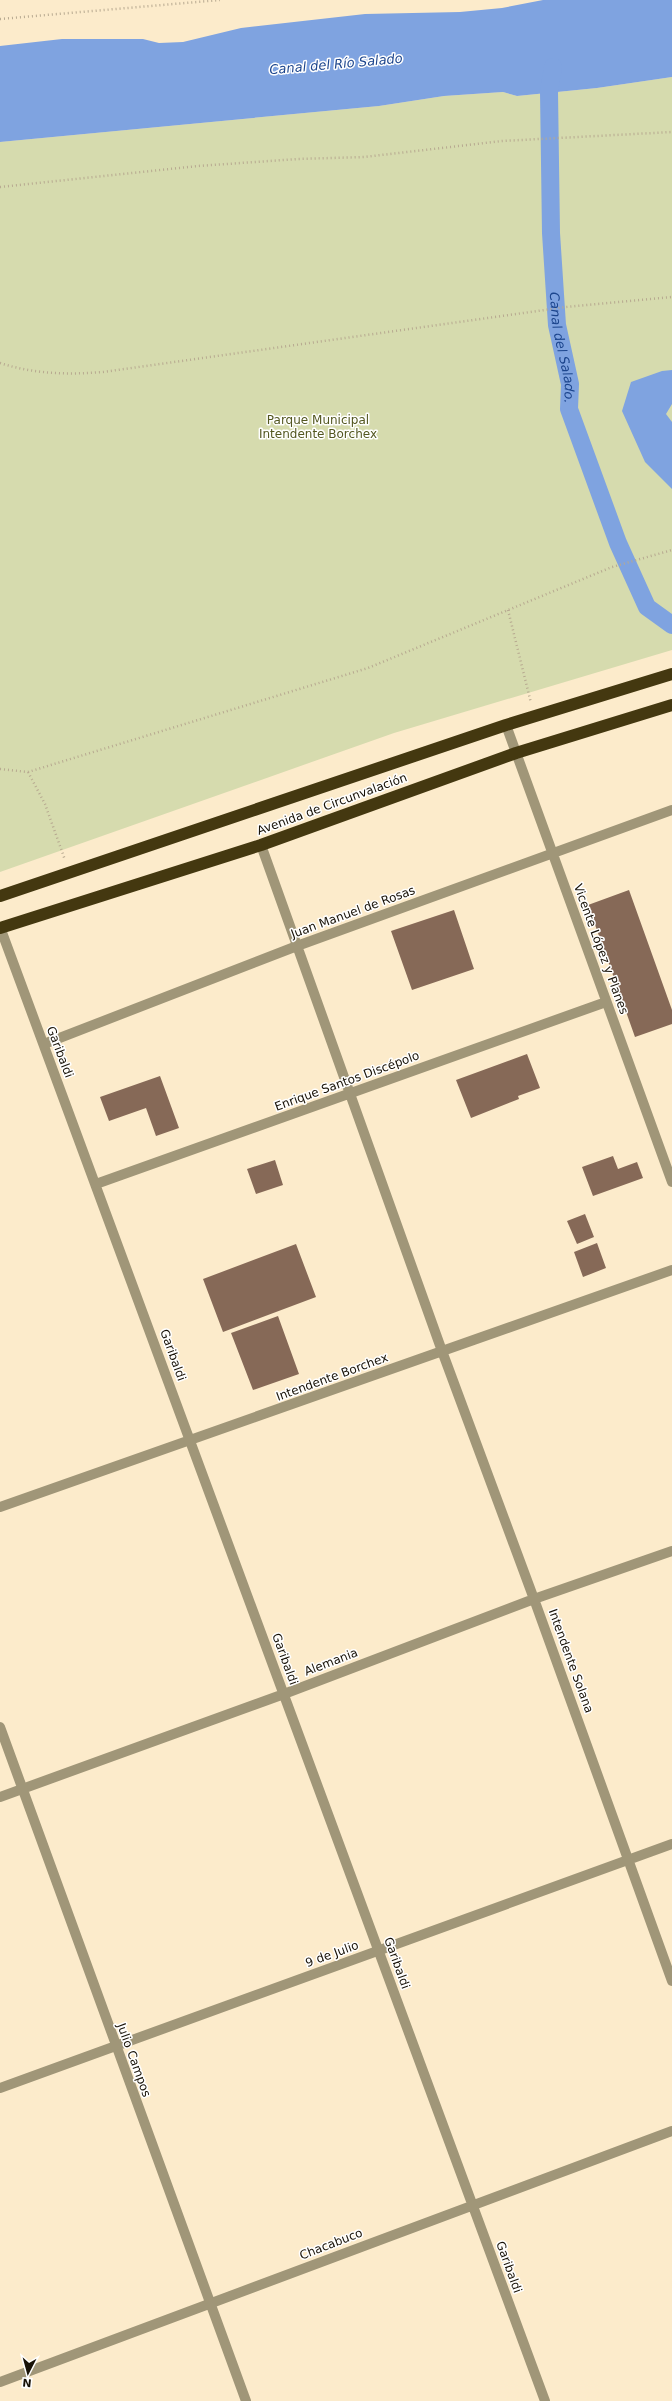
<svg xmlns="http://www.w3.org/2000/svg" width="672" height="2401" font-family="'DejaVu Sans',sans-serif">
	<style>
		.green { fill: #d6dbae }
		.water { fill: #7fa3e0 }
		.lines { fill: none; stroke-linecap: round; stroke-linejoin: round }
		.canal { stroke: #7fa3e0; stroke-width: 18 }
		.building { fill: #866957 }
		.path { stroke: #b7a990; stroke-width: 2.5; stroke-dasharray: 1 3; stroke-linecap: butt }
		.minor { stroke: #a09678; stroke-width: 10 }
		.highway { stroke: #443810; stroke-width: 12 }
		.labels { text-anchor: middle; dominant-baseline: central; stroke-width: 3; stroke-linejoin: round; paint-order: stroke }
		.park-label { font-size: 12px; fill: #535720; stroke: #fff }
		.street-label { font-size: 12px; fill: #181207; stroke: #fff }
		.water-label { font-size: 13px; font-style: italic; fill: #1c458d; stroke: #fff }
	</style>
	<rect width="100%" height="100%" fill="#fcebcb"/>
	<path class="green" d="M 672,77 L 672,650 L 394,733 L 0,872 L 0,142 L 379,106 L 444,96 L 503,92 L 517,96 L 597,88 Z"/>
	<path class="water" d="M 543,0 L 672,0 L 672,77 L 597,88 L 517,96 L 503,92 L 444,96 L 379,106 L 0,142 L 0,46 L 62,39 L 143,39 L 159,43 L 183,42 L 241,28 L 365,14 L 460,12 L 502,8 Z
		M 672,370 L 672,404 L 666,414 L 672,422 L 672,489 L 645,462 L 622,411 L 631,382 L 662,371 Z"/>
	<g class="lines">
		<path class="canal" id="s1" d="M 553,67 L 549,92 L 551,233 L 557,325 L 570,384 L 569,409 L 618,543 L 647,607 L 672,625"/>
	</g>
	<path class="building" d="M 629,890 L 672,1010 L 672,1024 L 635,1037 L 588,905 Z
		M 454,910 L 474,969 L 412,990 L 391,931 Z
		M 527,1054 L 540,1088 L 518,1096 L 519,1099 L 471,1118 L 456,1080 Z
		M 160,1076 L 179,1128 L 156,1136 L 146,1108 L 109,1121 L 100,1097 Z
		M 613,1156 L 618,1169 L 637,1162 L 643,1178 L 593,1196 L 582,1167 Z
		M 275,1160 L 283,1185 L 256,1194 L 247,1169 Z
		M 585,1214 L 594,1237 L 577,1244 L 567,1221 Z
		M 597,1243 L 606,1268 L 583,1277 L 574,1252 Z
		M 296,1244 L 316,1297 L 223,1332 L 203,1279 Z
		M 278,1316 L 299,1374 L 253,1390 L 231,1333 Z"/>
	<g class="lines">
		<path class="path" d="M 0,19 L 220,0
			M 0,187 L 198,166 L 298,159 L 364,157 L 502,141 L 672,132
			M 0,363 C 34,374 68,375 103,372 L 566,307 L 672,297
			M 508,610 L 531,703
			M 0,769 L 28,772 L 368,668 L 612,567 L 672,550
			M 28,772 L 45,804 L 65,860"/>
		<path class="minor" d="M 506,725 L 672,1182
			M 261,845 L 442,1351 L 534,1599 L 672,1981
			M 0,927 L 545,2401
			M 44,1044 L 297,946 L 672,810
			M 96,1184 L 606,1002
			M 0,1507 L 672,1270
			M 0,1727 L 246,2401
			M 0,1797 L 284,1694 L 534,1599 L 672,1551
			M 0,2088 L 672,1844
			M 0,2382 L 672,2131"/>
		<path class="highway" d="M 0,896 L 506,725 L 672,674
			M 0,928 L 261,845 L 516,753 L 672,705"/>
	</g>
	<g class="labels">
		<g class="park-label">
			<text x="318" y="420">Parque Municipal<tspan x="318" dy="14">Intendente Borchex</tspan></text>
		</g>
		<g class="street-label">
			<text transform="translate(332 804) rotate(-20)">Avenida de Circunvalación</text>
			<text transform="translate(353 912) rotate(-20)">Juan Manuel de Rosas</text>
			<text transform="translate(601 949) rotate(70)">Vicente López y Planes</text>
			<text transform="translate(60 1052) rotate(69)">Garibaldi</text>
			<text transform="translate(347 1081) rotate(-20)">Enrique Santos Discépolo</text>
			<text transform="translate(173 1355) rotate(70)">Garibaldi</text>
			<text transform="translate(332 1377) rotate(-20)">Intendente Borchex</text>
			<text transform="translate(285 1659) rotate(70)">Garibaldi</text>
			<text transform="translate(571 1661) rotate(70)">Intendente Solana</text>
			<text transform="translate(331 1662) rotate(-21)">Alemania</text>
			<text transform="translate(332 1954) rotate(-20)">9 de Julio</text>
			<text transform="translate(397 1963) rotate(70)">Garibaldi</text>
			<text transform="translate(134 2060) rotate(70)">Julio Campos</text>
			<text transform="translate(331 2244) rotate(-21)">Chacabuco</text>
			<text transform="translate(509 2267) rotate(70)">Garibaldi</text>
		</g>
		<g class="water-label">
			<text transform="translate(336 64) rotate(-5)">Canal del Río Salado</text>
			<text stroke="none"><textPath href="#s1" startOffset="282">Canal del Salado.</textPath></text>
		</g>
	</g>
	<g transform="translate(28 2373) rotate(186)" stroke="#ffffff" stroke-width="3" paint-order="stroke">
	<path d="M0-3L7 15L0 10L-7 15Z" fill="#181207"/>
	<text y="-6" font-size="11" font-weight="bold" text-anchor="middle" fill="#181207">N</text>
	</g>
</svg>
